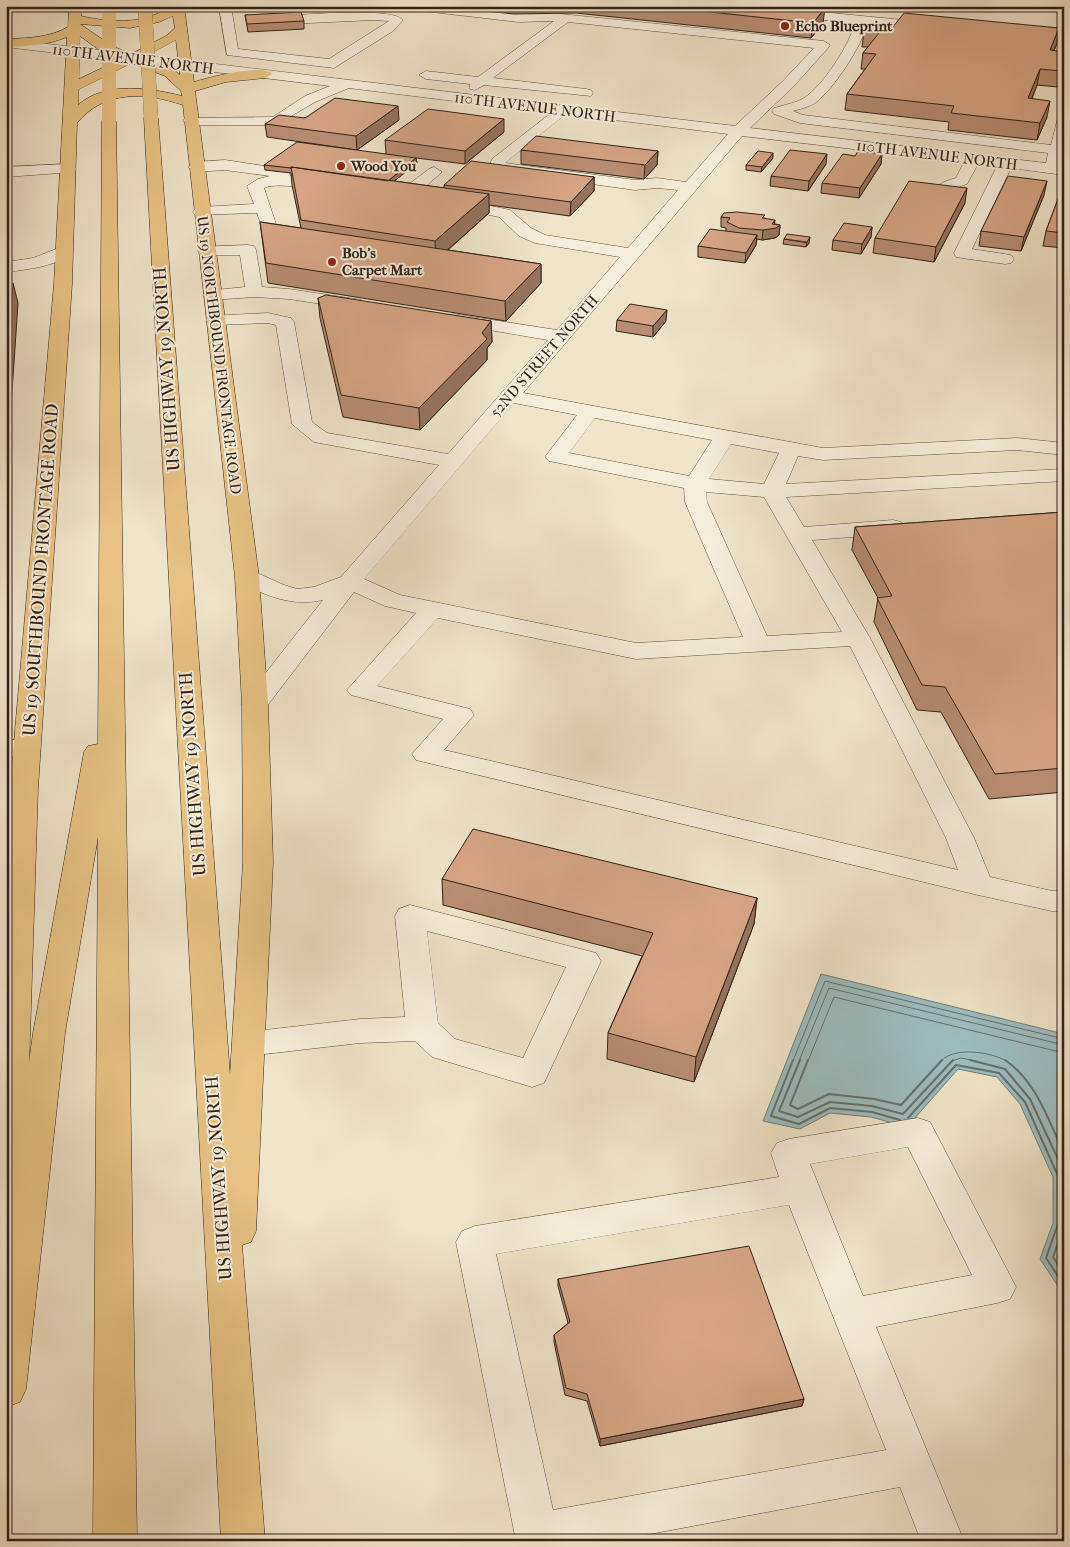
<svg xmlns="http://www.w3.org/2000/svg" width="1070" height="1547" font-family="'IM FELL French Canon',serif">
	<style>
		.water { fill: #9dbcbf; stroke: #727e7c }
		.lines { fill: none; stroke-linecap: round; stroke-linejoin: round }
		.shore-far1 { stroke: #676f6c; stroke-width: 1 }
		.shore { stroke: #676f6c; stroke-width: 2 }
		.minor-casing { stroke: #605244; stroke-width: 1 }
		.major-casing { stroke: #312218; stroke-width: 1 }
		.highway-casing { stroke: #312218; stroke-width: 1 }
		.minor { fill: #f5eddb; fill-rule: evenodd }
		.major { fill: #e8c284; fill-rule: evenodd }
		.highway { fill: #e8c284; fill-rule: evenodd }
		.highway-bridge-casing { stroke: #312218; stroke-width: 14; stroke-linecap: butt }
		.highway-bridge { stroke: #e8c284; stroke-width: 14 }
		.wall { fill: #b88d71; stroke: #312218 }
		.shaded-wall { fill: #96735c; stroke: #312218 }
		.building { fill: #d6a483; stroke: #312218 }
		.poi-dot { fill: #8f2418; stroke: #f5eddb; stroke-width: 2 }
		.labels { text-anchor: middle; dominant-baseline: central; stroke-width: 4; stroke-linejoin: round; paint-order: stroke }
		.far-poi-label { font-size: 15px; font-weight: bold; fill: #312218; stroke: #f5eddb; text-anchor: start }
		.far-street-label { font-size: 15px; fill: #312218; stroke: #f5eddb }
		.street-label { font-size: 18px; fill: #312218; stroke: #f5eddb }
	</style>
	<rect width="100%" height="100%" fill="#efe4c8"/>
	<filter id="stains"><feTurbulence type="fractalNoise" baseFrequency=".004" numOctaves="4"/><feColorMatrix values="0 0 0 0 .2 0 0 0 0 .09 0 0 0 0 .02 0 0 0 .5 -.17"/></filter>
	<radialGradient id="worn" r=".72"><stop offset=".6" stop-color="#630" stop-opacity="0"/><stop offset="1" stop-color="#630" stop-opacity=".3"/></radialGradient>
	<path class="water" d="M 821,974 L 1064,1034 L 1064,1295 L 1040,1259 L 1053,1223 L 1053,1177 L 1020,1104 L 997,1077 L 958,1069 L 907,1127 L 871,1117 L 830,1113 L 800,1129 L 763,1121 Z"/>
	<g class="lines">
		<path class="shore-far1" d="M 793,1061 L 825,981 L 1064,1039
			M 799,1061 L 829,988 L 1064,1045
			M 808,1061 L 834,997 L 1064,1053
			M 941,1061 C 955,1046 990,1052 1007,1061
			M 952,1061 L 961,1058 L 976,1061"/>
		<path class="shore" d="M 793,1060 L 771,1116 L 799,1124 L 830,1108 L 872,1112 L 900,1120
			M 800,1060 L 779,1111 L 798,1117 L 830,1102 L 872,1106 L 903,1114 L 953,1060
			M 808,1060 L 790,1105 L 798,1109 L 829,1094 L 874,1099 L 901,1105 L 942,1060
			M 970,1060 L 1005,1069 L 1030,1099 L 1064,1172
			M 1005,1060 C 1036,1081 1049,1121 1064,1154
			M 908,1118 L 956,1065 L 999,1073 L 1025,1102 L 1058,1176 L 1058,1224 L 1046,1258 L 1064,1285
			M 1064,1227 L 1053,1257 L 1064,1274"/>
		<defs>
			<path id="minor" d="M 219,6 L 231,6 L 238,49 L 329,59 L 389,21 L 373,20 L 267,25 L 261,21 L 267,17 C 290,16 391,6 403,20 L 393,31 L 334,68 L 227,55 Z
				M 409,6 C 457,6 503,15 551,13 L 824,41 L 830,45 L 828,48 L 793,87 L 750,128 L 1046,163 L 1048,153 L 800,123 L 774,114 L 772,111 L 774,108 C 784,105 796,103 804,98 C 823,86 850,44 855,23 L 721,10 L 715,6 L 760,6 L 934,23 L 938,24 L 940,27 L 938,30 L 867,24 C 862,46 833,90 815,103 C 809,107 800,109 793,111 L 803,115 L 1051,145 L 1057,121 L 1064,117 L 1064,151 L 1060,165 L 1064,165 L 1064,175 L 1011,168 L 972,249 L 1011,255 L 1014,259 L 1011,263 L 1005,264 L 962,258 L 956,257 L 954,253 L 997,166 L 978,164 L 967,184 L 950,190 L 947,195 L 941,197 L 933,192 C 939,183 945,181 956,178 L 964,162 L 742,136 L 523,393 L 823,448 L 1017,438 L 1064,443 L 1064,455 L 1017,450 L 823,460 L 798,456 L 786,484 L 1064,469 L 1064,481 L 786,497 L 804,527 L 893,520 L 901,522 L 904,527 L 901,532 L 893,534 L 812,540 L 870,638 L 974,838 L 990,877 L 1052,891 L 1064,891 L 1064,911 L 1052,911 L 978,895 L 416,760 L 412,754 L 443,719 L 351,695 L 347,690 L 416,613 L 385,606 L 354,592 L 264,710 L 255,712 L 246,710 L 242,704 L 246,698 L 323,600 C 292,607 267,596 239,582 L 235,577 L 239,572 L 247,570 L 255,572 L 284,585 L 297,589 L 314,587 L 341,577 L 439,465 L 314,442 L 292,424 L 276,325 L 268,323 L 215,325 L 209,324 L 206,320 L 209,316 L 268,313 L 291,318 L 294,322 L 312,422 L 327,433 L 448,454 L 548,340 L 454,324 L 448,323 L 445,319 L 448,315 L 454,314 L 557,330 L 620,257 L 535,243 L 519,236 L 499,217 L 447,206 L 445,203 L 447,200 L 453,198 L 510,210 L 531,228 L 545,235 L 628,248 L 678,190 L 657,188 L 635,190 L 492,170 L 489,167 L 492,159 L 551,113 L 349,88 L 315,102 L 276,125 L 190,125 L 183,121 L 185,118 L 273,117 L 305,96 L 330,86 L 6,47 L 6,39 L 735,126 L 783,81 L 814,48 L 568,22 L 493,78 L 586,89 L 591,90 L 593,93 L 591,96 L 484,85 L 475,90 L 470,89 L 470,84 L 426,79 L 419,75 L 426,71 L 478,77 L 554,21 L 518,22 L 415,10 ZM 566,114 L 728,134 L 686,182 L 657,178 L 635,180 L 505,163 ZM 514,403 L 577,415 L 545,457 L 549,461 L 684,488 L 685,502 L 743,637 L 636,643 L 400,595 L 364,579 ZM 595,418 L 712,440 L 689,476 L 569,453 ZM 731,444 L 779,453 L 764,484 L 709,479 ZM 706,492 L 764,497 L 842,632 L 767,636 L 707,502 ZM 438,618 L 636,659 L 850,646 L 946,838 L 958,870 L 444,750 L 474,715 L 470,709 L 377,686 Z
				M 1019,31 L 1064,37 L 1064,45 L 1015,38 L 1013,35 L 1015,32 Z
				M 225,160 L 284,169 L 289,171 L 290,176 L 329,181 L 337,186 C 330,195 280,180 264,188 L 276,224 L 268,229 L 262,227 L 257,213 L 195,215 L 193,212 L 195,209 L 201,207 L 254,204 L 247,186 L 258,179 L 270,176 L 225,170 L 196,172 L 188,167 L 196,162 Z
				M 68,164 L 76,169 L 73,172 L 6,177 L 6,167 Z
				M 434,167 L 442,172 L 418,193 L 384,193 L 376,188 L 384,183 L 408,185 L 429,169 Z
				M 248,245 L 254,246 L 256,250 L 262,287 L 289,289 L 355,299 L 361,300 L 364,304 L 361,308 L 355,309 L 289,299 L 254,297 L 212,300 L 206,299 L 203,295 L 206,291 L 245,287 L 240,255 L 200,255 L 198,251 L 200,247 Z
				M 64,246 L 70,247 L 72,251 C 62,266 24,270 6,272 L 6,262 L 33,258 Z
				M 28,738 L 38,740 L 41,746 L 38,752 L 6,757 L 6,741 Z
				M 410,905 L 596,953 L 601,961 L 544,1083 L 532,1087 L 432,1057 L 415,1041 L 360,1043 L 248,1056 L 236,1053 L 232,1044 L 236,1035 L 248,1032 L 360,1019 L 405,1017 L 395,916 L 399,909 ZM 427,931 L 566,967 L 523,1058 L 455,1039 L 438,1023 Z
				M 918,1118 L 930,1122 L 1016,1287 L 1010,1299 L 997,1303 L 876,1327 L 964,1541 L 921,1541 L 900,1487 L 613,1541 L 516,1541 L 456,1242 L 462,1231 L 475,1226 L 779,1177 L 771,1153 L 777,1143 L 789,1139 ZM 908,1147 L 972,1275 L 863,1296 L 810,1164 ZM 789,1205 L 886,1450 L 553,1510 L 496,1254 Z"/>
			<path id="major" d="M 69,6 L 81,6 L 81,16 C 103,21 128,24 151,16 C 163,12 171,6 184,6 L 194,82 C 207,78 263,63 272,74 L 265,78 L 226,82 L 195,91 L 259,577 L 268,704 L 264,710 L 255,712 L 246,710 L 242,704 L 235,577 L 183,105 C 145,92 104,90 77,123 L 72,284 L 38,788 L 24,1224 L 19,1235 L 6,1239 L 6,863 L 10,788 L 54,284 L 67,37 C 48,45 27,46 6,47 L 6,39 C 28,38 49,38 68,27 ZM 173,16 L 175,28 L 166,36 L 131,54 L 112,46 L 80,24 L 130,28 L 159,22 ZM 80,36 L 102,52 L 121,59 L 79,79 ZM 176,40 L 180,75 L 175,70 L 142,58 ZM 132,63 L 165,76 L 181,91 L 182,96 C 150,88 105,81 78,105 L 78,90 Z"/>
			<path id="highway" d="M 151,114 L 158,118 L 230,1075 L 243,862 L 242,704 L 246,698 L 255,696 L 264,698 L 268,704 L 273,862 L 256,1231 L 251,1242 L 242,1245 L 265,1541 L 221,1541 L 144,118 Z
				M 109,117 L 116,121 L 137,1541 L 93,1541 L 98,837 L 65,1033 L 26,1389 L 20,1402 L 6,1407 L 6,1234 L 33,1033 L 84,752 L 88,746 L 98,744 L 102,121 Z"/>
		</defs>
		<use href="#minor" class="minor-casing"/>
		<use href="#major" class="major-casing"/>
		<use href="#highway" class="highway-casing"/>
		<use href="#minor" class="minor"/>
		<use href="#major" class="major"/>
		<use href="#highway" class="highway"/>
		<defs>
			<path id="highway-bridge" d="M 145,6 L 151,118
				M 109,8 L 109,121"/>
		</defs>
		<use href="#highway-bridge" class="highway-bridge-casing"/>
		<use href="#highway-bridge" class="highway-bridge"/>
	</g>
	<path class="wall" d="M 437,6 L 811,6 L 823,23 L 811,38 L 576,13 L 514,14 Z
		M 245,15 L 304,21 L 304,29 L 248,32 Z
		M 893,27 L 1059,28 L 1057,43 L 1054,51 L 1064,52 L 1064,75 L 1058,87 L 1037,85 L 1032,99 L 1047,117 L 1037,140 L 948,130 L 949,122 L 845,110 L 847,94 L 865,69 L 861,69 L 863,53 L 868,47 L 862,47 L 864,31 Z
		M 305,118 L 399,120 L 357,150 L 267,137 L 265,124 Z
		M 504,132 L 465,164 L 416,158 L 417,163 L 394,181 L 444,188 L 444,185 L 594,177 L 594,191 L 570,216 L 489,205 L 489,213 L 448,250 L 541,264 L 541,283 L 506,321 L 268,283 L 260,222 L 301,228 L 292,185 L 291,173 L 265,170 L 264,165 L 386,154 L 385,140 Z
		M 521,150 L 658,151 L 657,165 L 644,179 L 521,164 Z
		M 882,154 L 881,164 L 859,198 L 821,193 L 822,183 Z
		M 773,158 L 761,172 L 746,170 L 746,165 Z
		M 826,164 L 808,191 L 770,186 L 771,176 Z
		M 1064,183 L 1064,248 L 1043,246 L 1046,231 Z
		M 1044,195 L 1021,251 L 979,246 L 981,231 Z
		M 965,203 L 934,262 L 873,253 L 875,238 Z
		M 721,217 L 765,218 L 775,224 L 780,225 L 779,235 L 775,238 L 762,240 L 757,239 L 756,245 L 745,263 L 698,257 L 698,246 L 726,231 L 726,228 L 721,227 Z
		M 872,227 L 871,237 L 861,254 L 832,250 L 833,240 Z
		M 784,239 L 809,243 L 806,247 L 783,244 Z
		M 318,298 L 491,321 L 492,342 L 487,348 L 487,360 L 420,430 L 343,417 L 320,318 Z
		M 617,320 L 666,321 L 653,337 L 616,331 Z
		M 1064,512 L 1064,792 L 989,799 L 941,712 L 917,710 L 874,622 L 878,598 L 852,550 L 855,527 Z
		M 442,879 L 757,898 L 754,924 L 694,1082 L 607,1059 L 608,1033 L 642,956 L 443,905 Z
		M 558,1279 L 804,1399 L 802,1406 L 600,1446 L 587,1401 L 565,1395 L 554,1342 L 554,1335 L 568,1323 L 558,1286 Z"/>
	<path class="shaded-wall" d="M 825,8 L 823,23 L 811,38 L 813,23 Z
		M 1059,28 L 1057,43 L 1047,66 L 1050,50 Z
		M 1064,66 L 1064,75 L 1058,87 L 1061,71 Z
		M 1040,69 L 1037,85 L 1025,115 L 1028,98 Z
		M 1050,101 L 1047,117 L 1037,140 L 1040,123 Z
		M 398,106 L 399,120 L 357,150 L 356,136 Z
		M 504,119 L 504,132 L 465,164 L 465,151 Z
		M 658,151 L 657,165 L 644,179 L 645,165 Z
		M 773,153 L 773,158 L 761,172 L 762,167 Z
		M 827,154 L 826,164 L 808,191 L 809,181 Z
		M 882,154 L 881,164 L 859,198 L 860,188 Z
		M 416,158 L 417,163 L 388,186 L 388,181 Z
		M 594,177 L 594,191 L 570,216 L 571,202 Z
		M 1047,181 L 1044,195 L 1021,251 L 1024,237 Z
		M 967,188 L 965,203 L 934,262 L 936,247 Z
		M 489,194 L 489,213 L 436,260 L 435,241 Z
		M 775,220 L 774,228 L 780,225 L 779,235 L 775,238 L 762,240 L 763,230 L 772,224 Z
		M 872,227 L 871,237 L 861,254 L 862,244 Z
		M 757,235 L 756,245 L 745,263 L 746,253 Z
		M 810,237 L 809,243 L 806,247 L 807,242 Z
		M 541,264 L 541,283 L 506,321 L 505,301 Z
		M 13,283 L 18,303 L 6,482 L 6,388 Z
		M 667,310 L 666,321 L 653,337 L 653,326 Z
		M 491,321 L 492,342 L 487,348 L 487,360 L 420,430 L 419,408 Z
		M 757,898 L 754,924 L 694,1082 L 696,1057 Z
		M 804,1399 L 802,1406 L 600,1446 L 600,1439 Z"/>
	<path class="building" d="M 654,6 L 811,6 L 825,8 L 813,23 Z
		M 301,12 L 304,21 L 247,24 L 245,15 Z
		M 904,13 L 1059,28 L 1050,50 L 1064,52 L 1064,66 L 1061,71 L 1040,69 L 1028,98 L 1050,101 L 1040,123 L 951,113 L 954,106 L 847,94 L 876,54 L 863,53 L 879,33 L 864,31 L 869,24 L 893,27 Z
		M 335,98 L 398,106 L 356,136 L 265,124 L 279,115 L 305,118 Z
		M 428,109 L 504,119 L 465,151 L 385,140 Z
		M 536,136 L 658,151 L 645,165 L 521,150 Z
		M 297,142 L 416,158 L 388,181 L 291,167 L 291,168 L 264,165 Z
		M 790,150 L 827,154 L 809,181 L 771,176 Z
		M 758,151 L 773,153 L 762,167 L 746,165 Z
		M 858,151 L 882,154 L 860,188 L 822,183 L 843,154 L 855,156 Z
		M 471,161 L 594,177 L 571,202 L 444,185 Z
		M 291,167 L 489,194 L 435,241 L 301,220 Z
		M 1008,176 L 1047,181 L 1024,237 L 981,231 Z
		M 909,181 L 967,188 L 936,247 L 875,238 Z
		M 1064,183 L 1064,233 L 1046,231 Z
		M 737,212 L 765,215 L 762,218 L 775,220 L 772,224 L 780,225 L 776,228 L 763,230 L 739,228 L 727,222 L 730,218 L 721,217 L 724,213 Z
		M 260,222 L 541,264 L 505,301 L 266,263 Z
		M 844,223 L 872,227 L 862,244 L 833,240 Z
		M 710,229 L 757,235 L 746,253 L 698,246 Z
		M 787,234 L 810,237 L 807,242 L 784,239 Z
		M 13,283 L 6,388 L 6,284 Z
		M 326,295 L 491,321 L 482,333 L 487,339 L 419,408 L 341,395 L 318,298 Z
		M 630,304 L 667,310 L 653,326 L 617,320 Z
		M 1064,512 L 1064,768 L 995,774 L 945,687 L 922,685 L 877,598 L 892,596 L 855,527 Z
		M 473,829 L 757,898 L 696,1057 L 608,1033 L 653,933 L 442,879 Z
		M 749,1246 L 804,1399 L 600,1439 L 587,1394 L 566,1388 L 554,1335 L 570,1322 L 558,1279 Z"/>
	<g class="poi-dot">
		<circle cx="785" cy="26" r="5"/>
		<circle cx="341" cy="166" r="5"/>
		<circle cx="332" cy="262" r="5"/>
	</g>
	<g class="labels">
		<g class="far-poi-label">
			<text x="795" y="26">Echo Blueprint</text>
			<text x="351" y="166">Wood You</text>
			<text x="342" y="253">Bob's<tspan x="342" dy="17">Carpet Mart</tspan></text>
		</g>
		<g class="far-street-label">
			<text transform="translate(133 59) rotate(7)">110TH AVENUE NORTH</text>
			<text transform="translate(535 107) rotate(7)">110TH AVENUE NORTH</text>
			<text transform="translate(937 155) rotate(7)">110TH AVENUE NORTH</text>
			<text transform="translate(219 355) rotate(83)">US 19 NORTHBOUND FRONTAGE ROAD</text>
			<text transform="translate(544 356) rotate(-49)">52ND STREET NORTH</text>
		</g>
		<g class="street-label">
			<text transform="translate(167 369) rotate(-94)">US HIGHWAY 19 NORTH</text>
			<text transform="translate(41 570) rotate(-86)">US 19 SOUTHBOUND FRONTAGE ROAD</text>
			<text transform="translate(193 774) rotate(-94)">US HIGHWAY 19 NORTH</text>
			<text transform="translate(219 1178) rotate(-94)">US HIGHWAY 19 NORTH</text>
		</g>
	</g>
	<rect width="1070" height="1547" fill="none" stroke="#efe4c8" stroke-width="25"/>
	<rect x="8" y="8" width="1055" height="1532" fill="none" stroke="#312218" stroke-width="2.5"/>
	<rect x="12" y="12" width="1045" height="1522" fill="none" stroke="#312218"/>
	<rect width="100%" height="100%" filter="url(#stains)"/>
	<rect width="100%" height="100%" fill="url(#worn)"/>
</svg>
